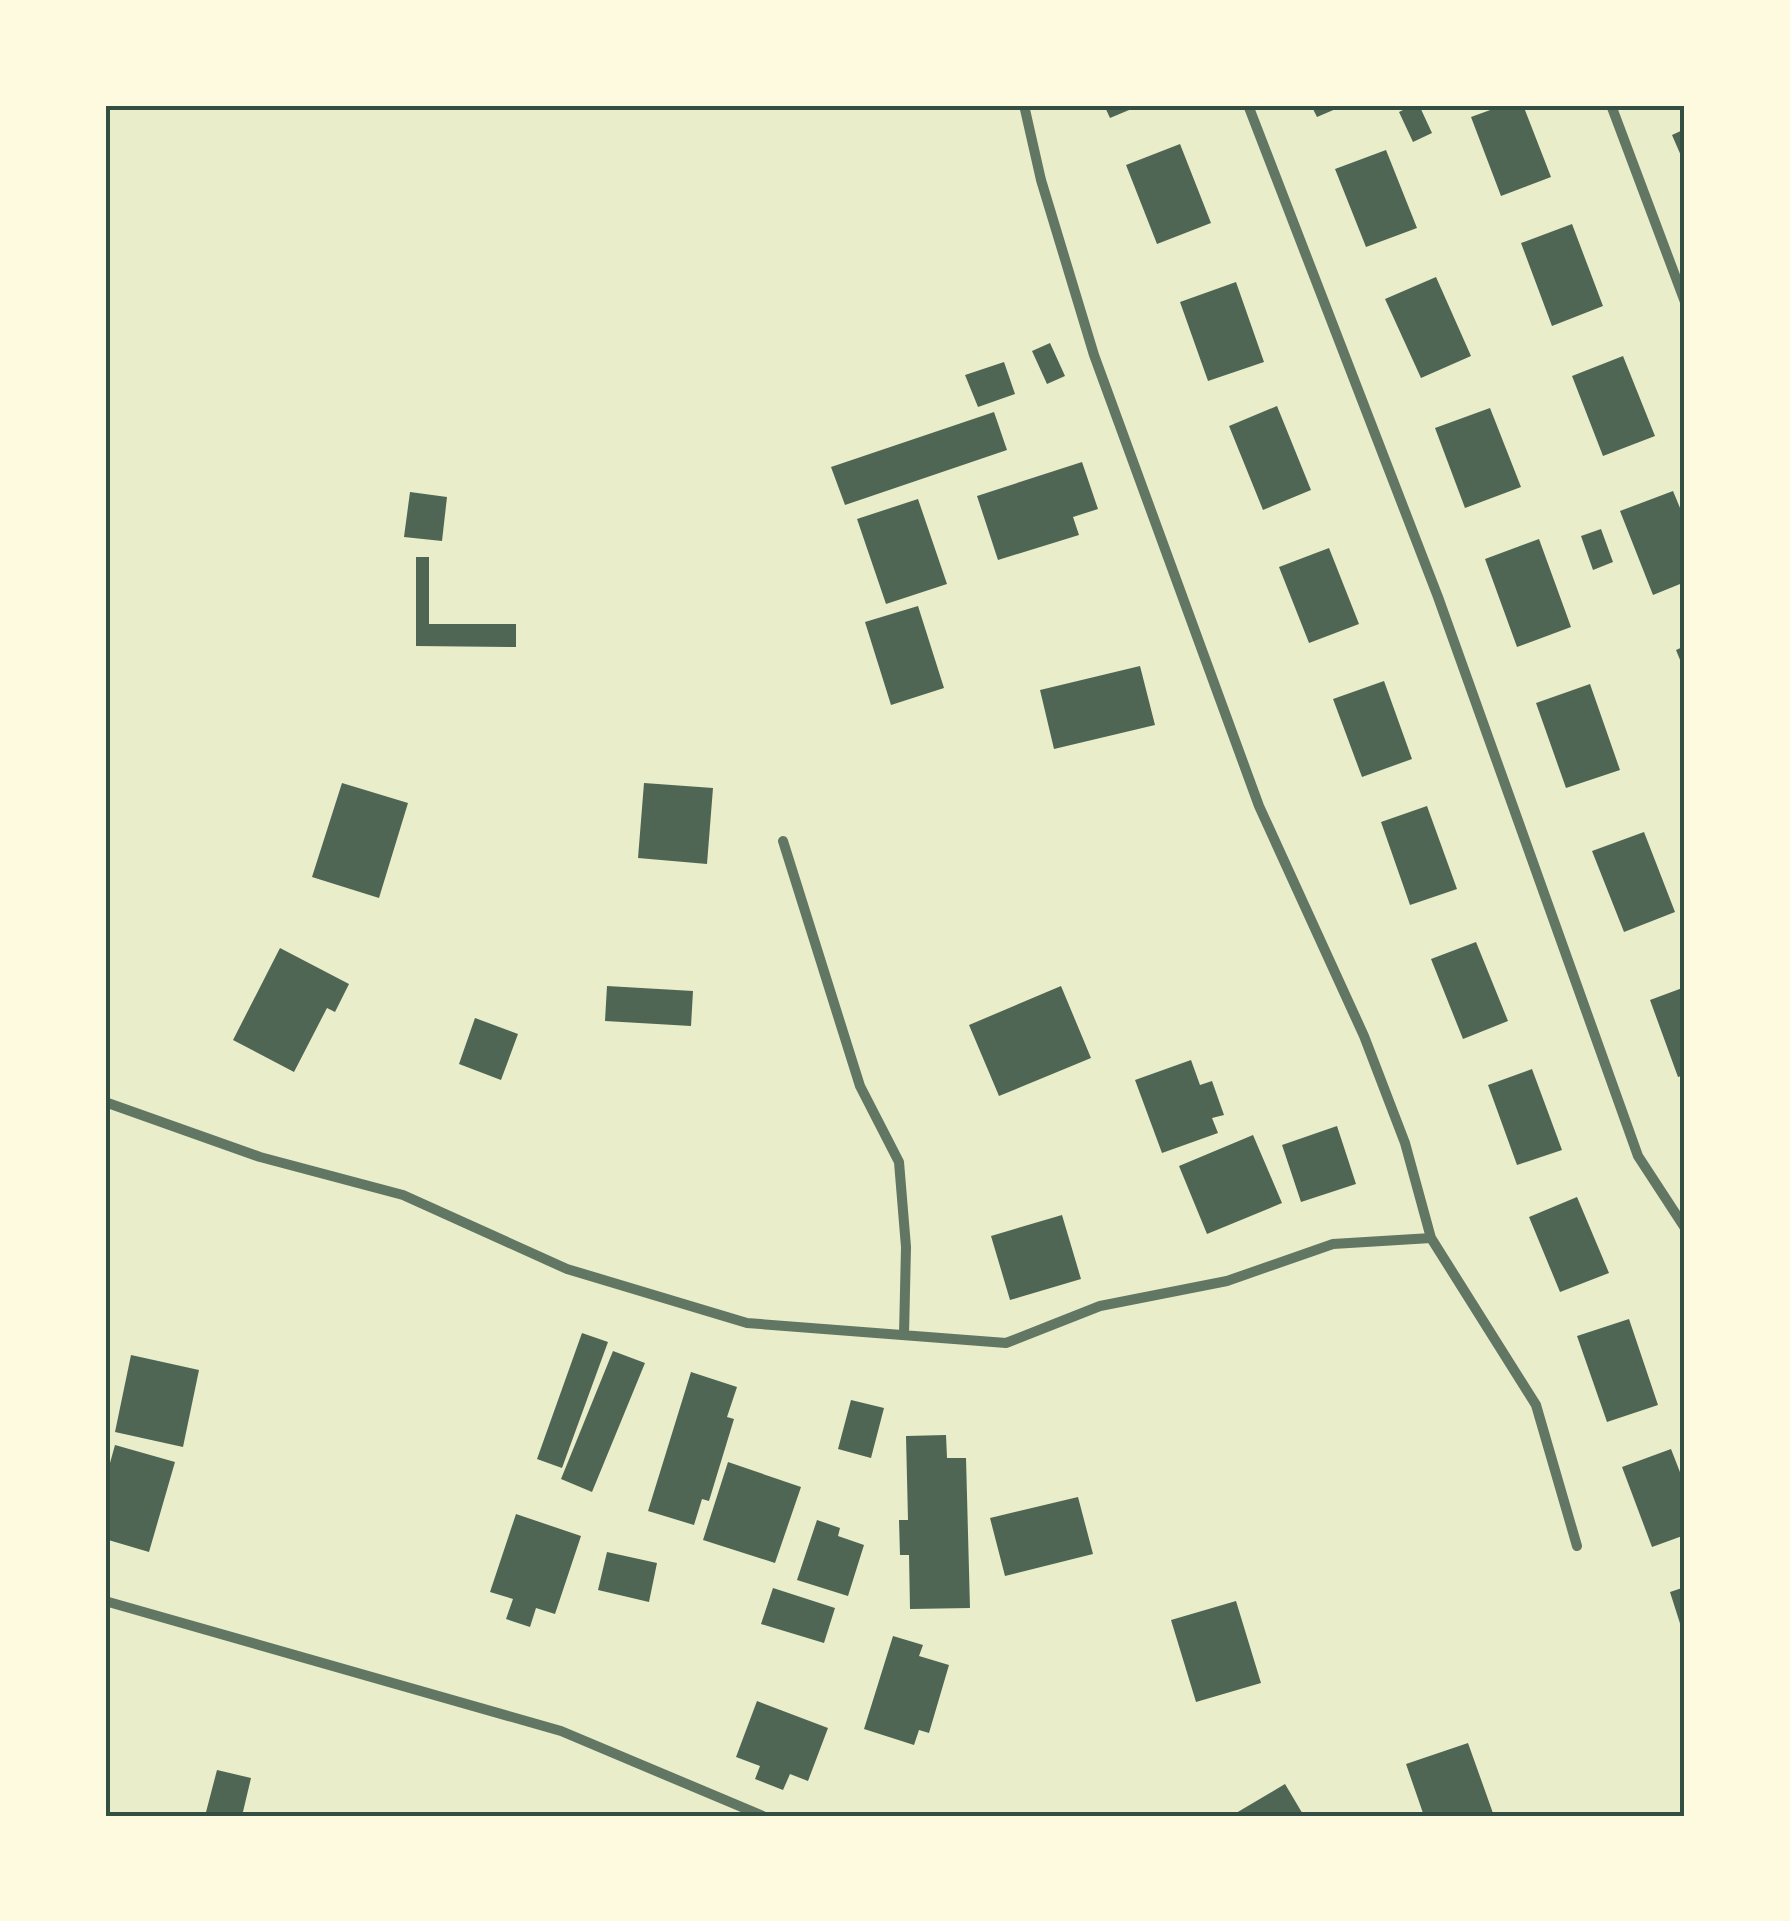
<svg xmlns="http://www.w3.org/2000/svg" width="1790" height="1921" font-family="'Roboto Serif',serif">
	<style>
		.building { fill: #4f6655 }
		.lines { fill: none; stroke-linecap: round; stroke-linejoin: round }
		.minor { stroke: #617663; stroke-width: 10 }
		.neatline { fill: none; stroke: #344e41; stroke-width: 4 }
	</style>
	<rect width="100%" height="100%" fill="#e9edc9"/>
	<path class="building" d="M 1104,105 L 1141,105 L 1110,118 Z
		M 1311,105 L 1345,105 L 1317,117 Z
		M 1413,105 L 1419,105 L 1432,133 L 1413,142 L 1399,112 Z
		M 1504,105 L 1523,105 L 1551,177 L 1501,196 L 1471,117 Z
		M 1685,129 L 1685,165 L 1672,135 Z
		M 1180,144 L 1211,223 L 1157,244 L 1126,165 Z
		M 1386,150 L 1417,228 L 1366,247 L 1335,169 Z
		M 1572,224 L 1603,306 L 1552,326 L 1521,243 Z
		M 1436,277 L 1471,356 L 1421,378 L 1385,299 Z
		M 1236,282 L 1264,362 L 1208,381 L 1180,302 Z
		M 1050,343 L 1065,376 L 1047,384 L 1032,351 Z
		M 1623,356 L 1655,436 L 1603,456 L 1572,376 Z
		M 1004,362 L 1015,394 L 978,407 L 965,375 Z
		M 1277,406 L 1311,490 L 1263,510 L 1229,426 Z
		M 1490,408 L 1521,487 L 1465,508 L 1435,428 Z
		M 994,412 L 1007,450 L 845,505 L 831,467 Z
		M 1082,462 L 1098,509 L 1073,517 L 1079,535 L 998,560 L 977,496 Z
		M 1673,491 L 1685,520 L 1685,582 L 1653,595 L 1620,511 Z
		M 410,492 L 447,497 L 442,541 L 404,537 Z
		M 918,499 L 947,584 L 886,604 L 857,519 Z
		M 1601,529 L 1613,562 L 1593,570 L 1581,536 Z
		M 1539,539 L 1571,627 L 1517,647 L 1485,559 Z
		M 1329,548 L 1359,624 L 1309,643 L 1279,567 Z
		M 416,557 L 429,557 L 429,624 L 516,624 L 516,647 L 416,646 Z
		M 918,606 L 944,688 L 891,705 L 865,622 Z
		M 1685,646 L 1685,672 L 1676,650 Z
		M 1140,666 L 1155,725 L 1054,749 L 1040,690 Z
		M 1384,681 L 1412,759 L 1362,777 L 1333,699 Z
		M 1590,684 L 1620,770 L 1566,788 L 1536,703 Z
		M 342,783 L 408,803 L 379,898 L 312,877 Z
		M 644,783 L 713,788 L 707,864 L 638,858 Z
		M 1427,806 L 1457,889 L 1410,905 L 1381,822 Z
		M 1644,832 L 1675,912 L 1624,932 L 1592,851 Z
		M 1476,942 L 1508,1021 L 1463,1039 L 1431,959 Z
		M 280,948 L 349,984 L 335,1012 L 327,1008 L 294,1072 L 233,1040 Z
		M 607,986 L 693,991 L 691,1026 L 605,1021 Z
		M 1061,986 L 1091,1058 L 999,1096 L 969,1025 Z
		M 1685,987 L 1685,1075 L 1678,1077 L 1650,1000 Z
		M 475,1018 L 518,1034 L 501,1080 L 459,1064 Z
		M 1191,1060 L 1200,1085 L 1212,1081 L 1224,1115 L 1212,1118 L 1218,1133 L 1162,1153 L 1135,1080 Z
		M 1532,1069 L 1562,1150 L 1517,1165 L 1488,1085 Z
		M 1337,1126 L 1356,1184 L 1301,1202 L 1282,1145 Z
		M 1253,1135 L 1282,1203 L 1207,1234 L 1179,1166 Z
		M 1577,1197 L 1609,1273 L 1560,1292 L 1529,1217 Z
		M 1062,1215 L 1081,1279 L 1010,1300 L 991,1236 Z
		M 1629,1319 L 1658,1405 L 1607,1422 L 1577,1336 Z
		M 582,1333 L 608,1342 L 562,1468 L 537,1459 Z
		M 613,1351 L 645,1363 L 592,1492 L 561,1479 Z
		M 131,1355 L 199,1370 L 183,1447 L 115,1432 Z
		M 691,1372 L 737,1387 L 727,1417 L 734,1419 L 709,1501 L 702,1499 L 694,1525 L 648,1511 Z
		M 851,1400 L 884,1408 L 871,1458 L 838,1449 Z
		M 946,1435 L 947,1458 L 966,1458 L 970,1608 L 910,1609 L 909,1555 L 900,1555 L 899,1520 L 908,1520 L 906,1436 Z
		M 115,1445 L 175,1462 L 149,1552 L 105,1539 L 105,1481 Z
		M 1671,1449 L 1685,1485 L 1685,1535 L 1652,1547 L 1622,1467 Z
		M 728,1462 L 801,1487 L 775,1563 L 703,1540 Z
		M 1078,1497 L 1093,1554 L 1005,1576 L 990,1518 Z
		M 516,1514 L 581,1536 L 555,1614 L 536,1608 L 530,1627 L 506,1619 L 513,1599 L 490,1592 Z
		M 817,1520 L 840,1528 L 838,1536 L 864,1545 L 848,1596 L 797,1580 Z
		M 607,1552 L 657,1563 L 649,1602 L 598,1590 Z
		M 1685,1587 L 1685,1636 L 1684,1636 L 1670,1592 Z
		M 773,1588 L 835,1608 L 824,1643 L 761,1624 Z
		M 1236,1601 L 1261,1683 L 1196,1702 L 1171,1620 Z
		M 893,1636 L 923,1645 L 919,1656 L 949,1665 L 929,1733 L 919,1730 L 914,1745 L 864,1729 Z
		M 757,1701 L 828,1728 L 808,1781 L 790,1774 L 783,1790 L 755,1779 L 760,1766 L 736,1757 Z
		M 1468,1743 L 1494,1816 L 1424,1816 L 1406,1764 Z
		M 217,1770 L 251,1778 L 242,1816 L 205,1816 Z
		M 1285,1784 L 1304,1816 L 1231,1816 Z"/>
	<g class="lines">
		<path class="minor" d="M 1024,105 L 1041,180 L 1094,355 L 1259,806 L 1364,1036 L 1405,1143 L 1431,1238 L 1536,1405 L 1577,1546
			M 1248,105 L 1438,597 L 1638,1156 L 1685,1228
			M 1611,105 L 1685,302
			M 783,841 L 860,1086 L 899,1162 L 906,1247 L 904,1335
			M 105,1102 L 260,1157 L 403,1195 L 567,1269 L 747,1323 L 1006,1343 L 1100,1306 L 1227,1281 L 1333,1244 L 1431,1238
			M 105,1601 L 561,1731 L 763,1816"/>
	</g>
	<rect width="1790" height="1921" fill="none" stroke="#fefae0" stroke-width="215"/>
	<rect x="108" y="108" width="1574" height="1706" class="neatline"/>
</svg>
